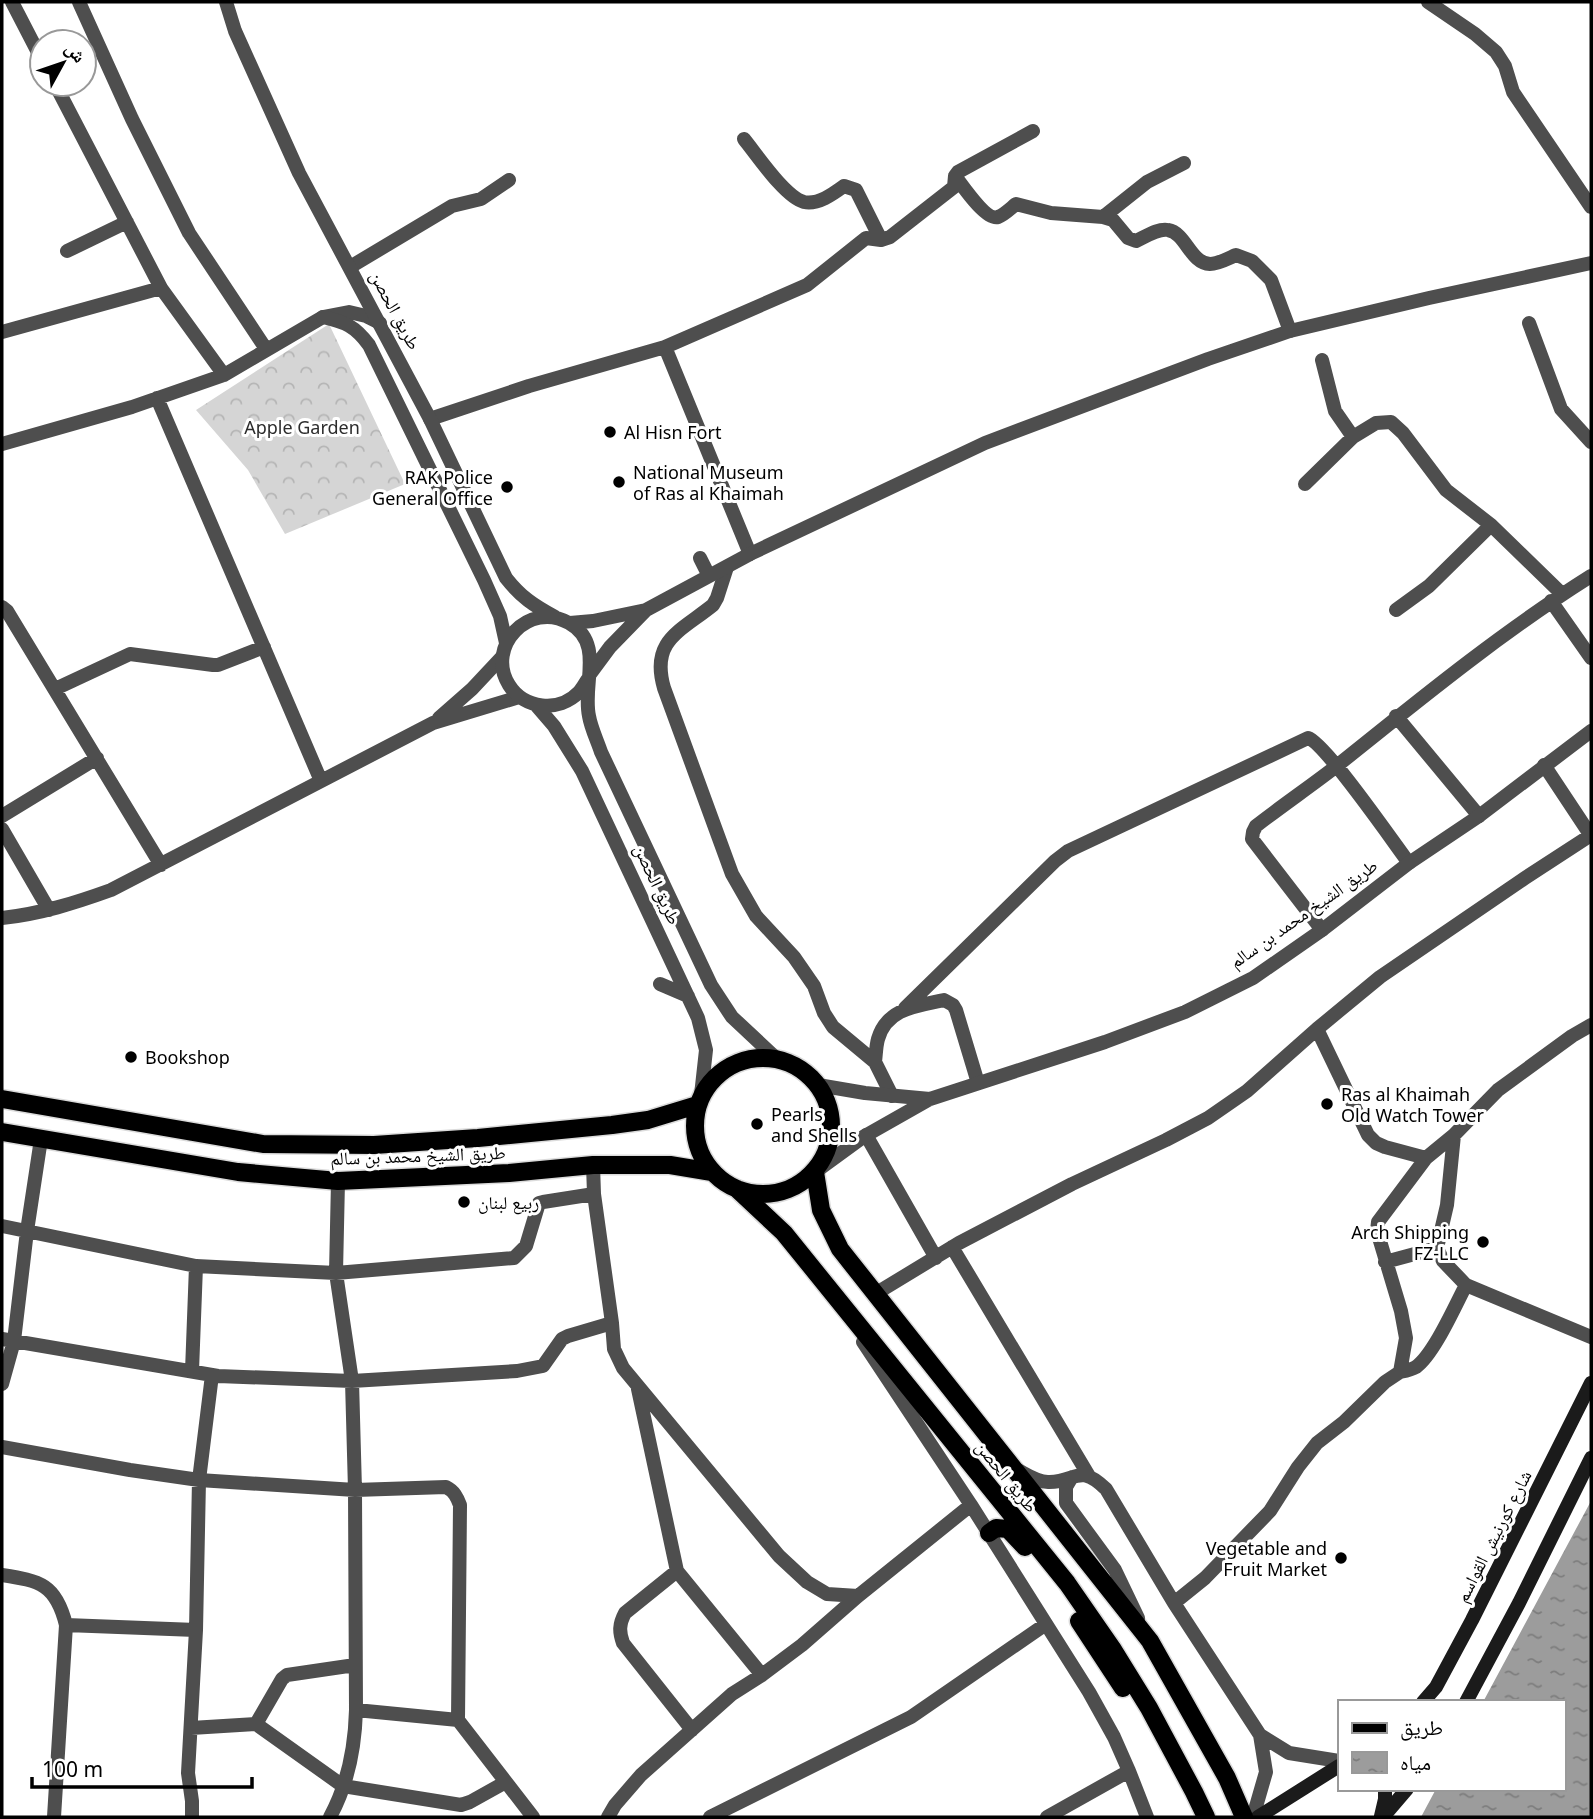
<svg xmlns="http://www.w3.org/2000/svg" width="1593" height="1819" font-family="'Noto Sans','Noto Naskh Arabic',sans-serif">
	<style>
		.forest { fill: url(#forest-crowns) }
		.water { fill: url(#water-ripples) }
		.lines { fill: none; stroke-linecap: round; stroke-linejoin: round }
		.primary-casing { stroke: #dbdbdb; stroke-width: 21 }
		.minor { stroke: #4e4e4e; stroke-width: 14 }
		.tertiary { stroke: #4e4e4e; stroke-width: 14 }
		.secondary { stroke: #1b1b1b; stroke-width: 14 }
		.primary { stroke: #000; stroke-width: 18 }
		.poi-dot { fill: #000; stroke: #fff; stroke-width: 2.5 }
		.labels { text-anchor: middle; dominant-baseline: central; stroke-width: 6; stroke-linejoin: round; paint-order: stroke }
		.street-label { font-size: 18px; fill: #000; stroke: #fff }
		.park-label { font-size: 18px; fill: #2c2c2c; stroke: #fff }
		.poi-label { font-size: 18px; fill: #000; stroke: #fff; text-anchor: start }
	</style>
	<defs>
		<pattern id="forest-crowns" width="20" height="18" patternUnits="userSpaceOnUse" patternTransform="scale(1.75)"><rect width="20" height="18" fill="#d5d5d5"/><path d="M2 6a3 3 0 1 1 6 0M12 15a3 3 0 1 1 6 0" fill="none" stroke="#b5b5b5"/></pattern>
		<pattern id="water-ripples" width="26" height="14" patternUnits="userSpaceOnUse" patternTransform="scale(1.75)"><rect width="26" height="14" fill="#9c9c9c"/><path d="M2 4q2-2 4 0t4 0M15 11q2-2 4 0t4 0" fill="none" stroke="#7d7d7d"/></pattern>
	</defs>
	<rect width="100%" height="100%" fill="#fff"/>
	<path class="forest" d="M 329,324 L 405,484 L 285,534 L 248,470 L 196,410 Z"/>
	<path class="water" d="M 1591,1501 L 1591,1817 L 1421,1817 L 1436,1789 L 1563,1789 L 1563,1702 L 1483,1702 Z"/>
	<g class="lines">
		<defs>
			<path id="primary" d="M695 1126a68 68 0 1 1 136 0a68 68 0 1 1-136 0Z
				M 2,1099 L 263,1144 L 374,1145 L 478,1138 L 612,1125 L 648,1120 L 697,1105
				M 2,1132 L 238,1172 L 338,1181 L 509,1173 L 593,1165 L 670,1165 L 712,1172
				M 815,1172 L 821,1210 L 840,1249 L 1150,1641 L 1227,1778 L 1244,1817
				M 737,1189 L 784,1233 L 1067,1583 L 1112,1648 L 1149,1708 L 1194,1792 L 1206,1817
				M 989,1533 L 996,1528 L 1008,1529 L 1025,1547
				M 1079,1621 L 1123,1688"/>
		</defs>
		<use href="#primary" class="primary-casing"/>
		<path class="minor" d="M 12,2 L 42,60
			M 79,2 L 132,119 L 189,233 L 266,349
			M 1428,2 L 1475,34 L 1496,52 L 1505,66 L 1513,92 L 1591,207
			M 55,84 L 161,288
			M 744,139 C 757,155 785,197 804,202 C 818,205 833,194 844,186 L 856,190 L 881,240
			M 955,176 C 962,185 986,221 998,217 C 1004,215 1011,208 1016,204 L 1051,213 L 1103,217 L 1113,220 L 1128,238 L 1136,241 C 1145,237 1158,228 1168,230 C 1186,233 1190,263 1210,264 C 1218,264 1229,258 1236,255 L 1252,261 L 1271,280 L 1290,331
			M 1103,217 L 1147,182 L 1184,163
			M 67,251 L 127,222
			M 350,267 L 452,206 L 481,199 L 509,180
			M 1529,323 L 1561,409 L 1591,442
			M 2,332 L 161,288 L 224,375
			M 665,347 L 807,285 L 866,238 L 881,240 L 890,237 L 954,187 L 955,176 L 958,172 L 1033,131
			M 1322,360 L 1335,411 L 1353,437 L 1376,423 L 1391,422 L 1403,433 L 1446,490 L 1491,525 L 1562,594
			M 157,398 L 321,781
			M 430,419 L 529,386 L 665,347 L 750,554
			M 2,444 L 132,407 L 224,375 L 323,317 L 349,312 L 366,316 L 380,323
			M 1305,484 L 1353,437
			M 727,567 L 717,598 L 713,605 C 681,631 650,640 664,688 L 732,874 L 756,916 L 794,957 L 814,986 L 824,1013 L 833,1027 L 875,1062 L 892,1096
			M 1551,601 L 1591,658
			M 2,607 L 7,611 L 161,865
			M 1396,610 L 1429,586 L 1491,525
			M 55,689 L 130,654 L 213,665 L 218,665 L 264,647
			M 1396,716 L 1479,816
			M 439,718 L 472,689 L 502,657
			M 1544,765 L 1591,836
			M 2,816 L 97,758
			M 2,829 L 49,910
			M 2,918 C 40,914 75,903 111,890 L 433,723 L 519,697
			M 1322,930 L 1252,839 L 1253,832 L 1256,826 C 1283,805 1311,786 1338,765 C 1420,699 1502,632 1591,576
			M 905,1008 L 1055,861 L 1068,851 L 1308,738 C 1325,743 1394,843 1409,863
			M 1317,1029 L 1368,1135 L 1376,1143 L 1385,1147 L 1426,1158 L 1454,1135 L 1498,1090 L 1572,1036 L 1591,1025
			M 875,1062 C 876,1054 876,1046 878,1039 C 887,1008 917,1006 944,1000 L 953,1005 L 956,1010 L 978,1083
			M 866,1135 L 936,1258
			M 1454,1135 L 1447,1205 L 1437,1248 L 1443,1261 L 1466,1285 L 1591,1337
			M 593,1165 L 594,1194 L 612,1323 L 614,1349 L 623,1368 L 779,1556 L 807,1582 L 827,1594 L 858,1596
			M 2,1226 L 196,1266 L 336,1273 L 514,1258 L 526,1246 L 539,1203 L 543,1202 L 594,1194
			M 952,1247 L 1089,1476
			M 1385,1262 L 1437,1248
			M 875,1294 L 959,1243 L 1072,1184 L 1166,1140 L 1208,1118 L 1247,1091 L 1317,1029 L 1380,977 L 1525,878 L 1591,835
			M 2,1339 L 218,1376 L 352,1381 L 517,1371 L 543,1366 L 562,1339 L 568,1336 L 612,1323
			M 863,1342 L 971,1505 L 1089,1692 L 1114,1737 L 1129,1771 L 1147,1817
			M 192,1371 L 196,1266
			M 1400,1372 C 1405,1371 1411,1370 1416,1367 C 1434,1354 1455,1306 1466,1285
			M 2,1384 L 14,1341 L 27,1231 L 41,1139
			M 638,1389 L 677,1571 L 762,1675
			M 2,1447 L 130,1470 L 199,1480 L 355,1490 L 446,1487 C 454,1491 457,1497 460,1505 L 458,1720 L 533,1817
			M 1016,1469 C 1026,1474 1036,1482 1048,1482 C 1076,1483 1078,1462 1106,1489 L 1174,1603 L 1260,1735 L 1266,1772 L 1253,1817
			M 1072,1477 L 1066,1487 L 1066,1503 L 1115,1570 L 1138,1618
			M 677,1571 L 625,1613 C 619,1624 619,1632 623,1643 L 692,1730
			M 2,1575 C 40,1581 56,1584 66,1625 L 54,1817
			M 1174,1603 L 1205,1578 L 1270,1511 L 1298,1467 L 1317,1443 L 1344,1422 L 1385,1382 L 1400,1372 L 1406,1338 L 1401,1311 L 1377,1231 L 1378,1222 L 1426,1158
			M 66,1625 L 196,1630
			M 356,1710 L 458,1720
			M 256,1724 L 282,1679 L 287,1675 L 355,1665
			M 191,1728 L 256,1724 L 343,1786 L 461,1805 L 470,1802 L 506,1782
			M 1260,1735 L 1289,1753 L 1339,1761
			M 192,1817 L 192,1801 L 188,1773 L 196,1630 L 199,1480 L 212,1375
			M 330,1817 C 348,1784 355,1747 356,1710 L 355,1490 L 352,1381 L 336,1273 L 338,1181
			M 608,1817 L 615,1805 L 641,1775 L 732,1694 L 762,1675 L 802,1645 L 858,1596 L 971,1505
			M 710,1817 L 911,1717 L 1046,1624
			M 1047,1817 L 1129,1771"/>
		<path class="tertiary" d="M 226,2 L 235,31 L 299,173 L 430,419 L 506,578 C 521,597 533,605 555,617
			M 323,317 C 345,322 355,326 369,345 L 484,580 L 500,616 L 506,643
			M 700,558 L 709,576
			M 570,623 L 593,621 L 646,610
			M 590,674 L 610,647 L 646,610 L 750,554 L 985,443 L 1208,359 L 1290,331 L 1429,298 L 1591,263
			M 588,679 C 585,683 582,689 579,692 C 559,713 524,709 509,685 C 485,647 529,600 569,623 C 605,643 582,684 589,716 C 591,728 597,740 601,752 L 711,985 L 732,1017 L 777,1059
			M 535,704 L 554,726 L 582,771 L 698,1018 L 706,1050 L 701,1095
			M 660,984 L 688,996
			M 818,1085 L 865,1093 L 930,1099
			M 815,1172 L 863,1137 L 930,1099 L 1105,1042 L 1185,1012 L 1253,978 L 1322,930 L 1409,863 L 1479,816 L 1591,731"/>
		<path class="secondary" d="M 1423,1702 L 1436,1687 L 1472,1620 L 1591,1383
			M 1466,1702 L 1519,1603 L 1591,1458
			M 1381,1816 L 1385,1799 L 1385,1789
			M 1258,1817 L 1339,1766
			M 1383,1817 L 1407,1789"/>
		<use href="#primary" class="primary"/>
	</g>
	<g class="poi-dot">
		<circle cx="610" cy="432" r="7"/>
		<circle cx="619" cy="482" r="7"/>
		<circle cx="507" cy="487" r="7"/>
		<circle cx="131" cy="1057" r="7"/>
		<circle cx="1327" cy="1104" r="7"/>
		<circle cx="757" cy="1124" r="7"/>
		<circle cx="464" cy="1202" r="7"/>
		<circle cx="1483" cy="1242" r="7"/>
		<circle cx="1341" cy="1558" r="7"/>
	</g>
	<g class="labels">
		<g class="street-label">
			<text transform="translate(396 310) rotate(62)">طريق الحصن</text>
			<text transform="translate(658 884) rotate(65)">طريق الحصن</text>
			<text transform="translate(1303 913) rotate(-35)">طريق الشيخ محمد بن سالم</text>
			<text transform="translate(418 1155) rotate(-2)">طريق الشيخ محمد بن سالم</text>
			<text transform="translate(1007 1476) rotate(51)">طريق الحصن</text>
			<text transform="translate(1493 1536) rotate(-63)">شارع كورنيش القواسم</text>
		</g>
		<g class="park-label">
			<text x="302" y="427">Apple Garden</text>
		</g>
		<g class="poi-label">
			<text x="624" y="432">Al Hisn Fort</text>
			<text x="633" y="472">National Museum<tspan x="633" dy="21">of Ras al Khaimah</tspan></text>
			<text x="493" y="477" text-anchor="end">RAK Police<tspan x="493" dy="21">General Office</tspan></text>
			<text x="145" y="1057">Bookshop</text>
			<text x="1341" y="1094">Ras al Khaimah<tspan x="1341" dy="21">Old Watch Tower</tspan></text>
			<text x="771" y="1114">Pearls<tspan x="771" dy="21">and Shells</tspan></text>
			<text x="478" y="1202">ربيع لبنان</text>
			<text x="1469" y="1232" text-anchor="end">Arch Shipping<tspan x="1469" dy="21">FZ-LLC</tspan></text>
			<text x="1327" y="1548" text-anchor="end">Vegetable and<tspan x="1327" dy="21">Fruit Market</tspan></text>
		</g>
	</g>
	<rect width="1593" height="1819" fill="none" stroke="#000000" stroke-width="7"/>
	<rect x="1338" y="1700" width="228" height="91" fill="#ffffff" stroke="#999999" stroke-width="2"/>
	<rect x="1352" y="1723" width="35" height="10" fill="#000000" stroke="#999999" stroke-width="2"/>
	<text x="1400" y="1735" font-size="21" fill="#000000">طريق</text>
	<rect x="1352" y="1752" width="35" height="21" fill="url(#water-ripples)" stroke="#999999" stroke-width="2"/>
	<text x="1400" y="1770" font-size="21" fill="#000000">مياه</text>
	<g transform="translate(63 63) rotate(50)"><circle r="33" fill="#ffffff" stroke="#999999" stroke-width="2"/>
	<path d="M0-5L12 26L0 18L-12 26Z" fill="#000000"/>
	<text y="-10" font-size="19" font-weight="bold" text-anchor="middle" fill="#000000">ش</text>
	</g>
	<path d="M32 1777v10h220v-10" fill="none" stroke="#000000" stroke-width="3.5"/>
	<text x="42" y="1777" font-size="21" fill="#000000" stroke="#ffffff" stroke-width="5" paint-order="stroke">100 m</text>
</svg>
